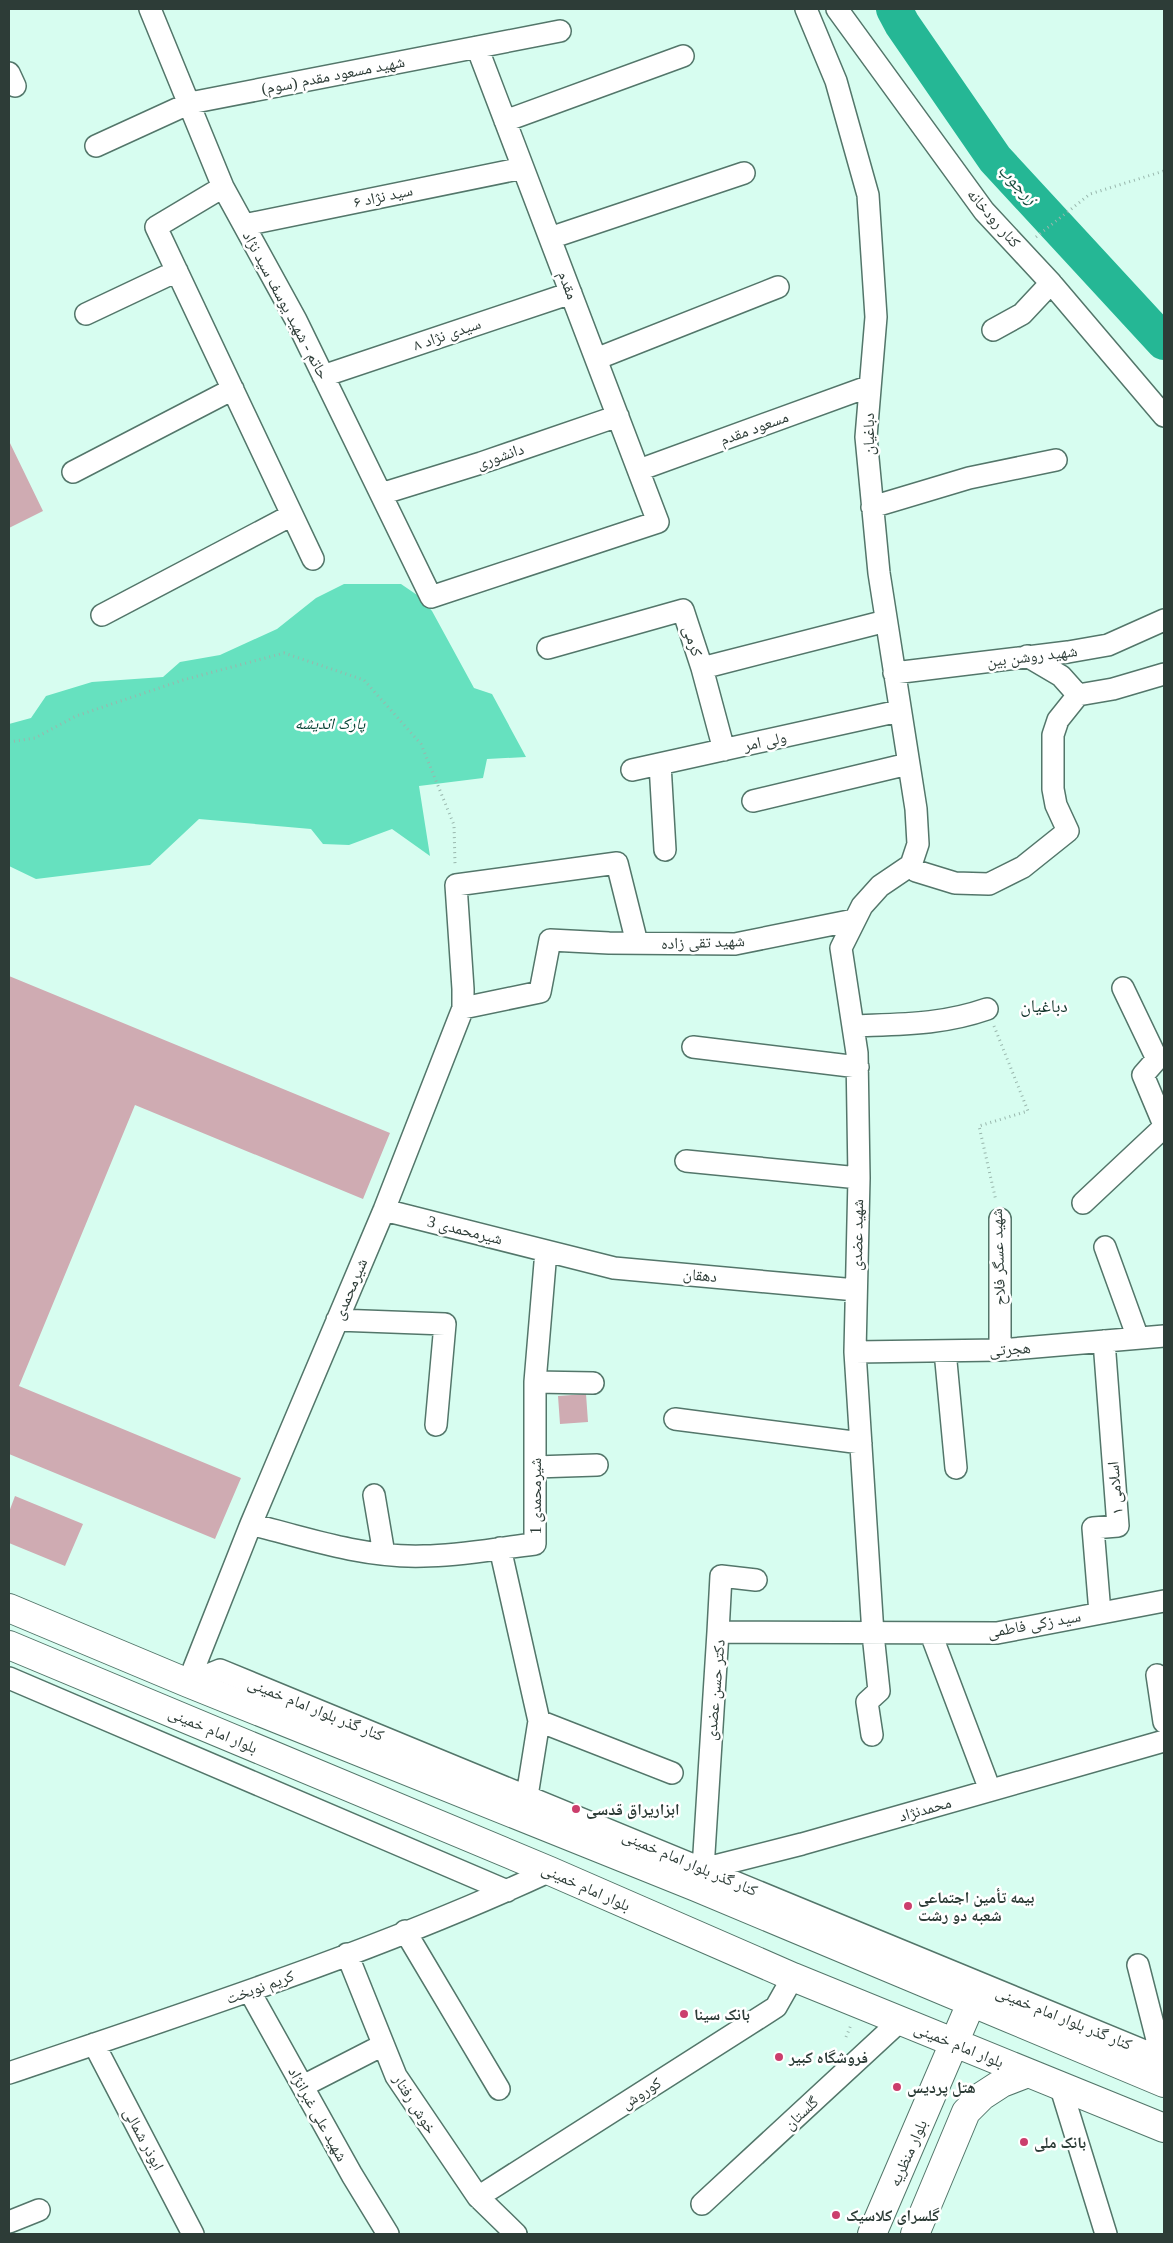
<svg xmlns="http://www.w3.org/2000/svg" width="1173" height="2243" font-family="'Times New Roman','Noto Naskh Arabic',serif">
	<style>
		.green { fill: #66e1bf }
		.lines { fill: none; stroke-linecap: round; stroke-linejoin: round }
		.river { stroke: #25b795; stroke-width: 36 }
		.building { fill: #cfabb2 }
		.minor-casing { stroke: #53766a; stroke-width: 24 }
		.major-casing { stroke: #53766a; stroke-width: 30 }
		.path { stroke: #99b7ad; stroke-width: 3; stroke-dasharray: 1 4; stroke-linecap: butt }
		.minor { stroke: #fff; stroke-width: 21 }
		.major { stroke: #fff; stroke-width: 28 }
		.poi-dot { fill: #cb3e6c; stroke: #fff; stroke-width: 2 }
		.labels { text-anchor: middle; dominant-baseline: central; stroke-width: 5; stroke-linejoin: round; paint-order: stroke }
		.street-label { font-size: 16px; fill: #2d3c37; stroke: #fff }
		.park-label { font-size: 16px; font-style: italic; fill: #064335; stroke: #fff }
		.poi-label { font-size: 16px; font-weight: bold; fill: #2d3c37; stroke: #fff; text-anchor: start }
		.water-label { font-size: 18px; font-style: italic; fill: #174f40; stroke: #fff }
		.neighbourhood-label { font-size: 18px; fill: #0e3127; stroke: #fff }
	</style>
	<rect width="100%" height="100%" fill="#d7fdf0"/>
	<path class="green" d="M 344,584 L 401,584 L 420,597 L 432,611 L 474,688 L 492,694 L 526,757 L 487,759 L 483,778 L 419,786 L 430,856 L 392,829 L 349,845 L 323,844 L 311,829 L 199,819 L 150,865 L 36,879 L 9,866 L 9,724 L 31,718 L 46,696 L 92,682 L 163,677 L 180,662 L 220,655 L 277,629 L 316,598 Z"/>
	<g class="lines">
		<path class="river" d="M 894,9 L 902,24 L 995,159 L 1164,342"/>
	</g>
	<path class="building" d="M 9,441 L 43,511 L 9,528 Z
		M 9,976 L 390,1133 L 363,1199 L 135,1105 L 19,1386 L 241,1478 L 215,1539 L 9,1454 Z
		M 586,1394 L 588,1422 L 560,1424 L 558,1396 Z
		M 15,1496 L 83,1524 L 65,1566 L 9,1543 L 9,1512 Z"/>
	<g class="lines">
		<defs>
			<path id="minor" d="M 150,9 L 223,187 L 296,320 L 431,597 L 658,522 L 477,47
				M 806,9 L 836,81 L 868,195 L 876,317 L 866,437 L 879,573 L 916,809 L 918,844 L 911,865
				M 837,9 L 984,211 L 1051,283 L 1164,416
				M 9,73 L 15,86
				M 505,121 L 683,56
				M 96,146 L 190,103 L 560,31
				M 223,187 L 156,227 L 313,559
				M 244,225 L 523,168
				M 550,238 L 744,173
				M 86,314 L 177,271
				M 993,330 L 1022,314 L 1051,283
				M 596,359 L 778,287
				M 323,376 L 571,293
				M 639,470 L 870,386
				M 73,472 L 233,389
				M 381,494 L 481,463 L 618,416
				M 872,507 L 969,478 L 1056,460
				M 102,615 L 292,515
				M 548,648 L 683,610 L 702,668 L 724,750
				M 1027,656 L 1061,676 L 1078,695
				M 702,668 L 886,621
				M 894,673 L 1068,652 L 1108,645 L 1164,620
				M 1078,695 L 1113,689 L 1164,674
				M 660,764 L 665,850
				M 632,770 L 899,711
				M 753,801 L 908,764
				M 911,865 L 916,871 L 955,883 L 989,884 L 1023,867 L 1068,831 L 1056,805 L 1053,789 L 1053,735 L 1058,720 L 1078,695
				M 1123,988 L 1157,1059 L 1143,1075 L 1164,1125
				M 463,1008 L 540,992 L 550,940 L 609,943 L 735,944 L 854,920
				M 853,1026 C 901,1024 941,1025 987,1009
				M 693,1047 L 858,1067
				M 686,1161 L 859,1178
				M 1083,1203 L 1164,1127
				M 384,1210 L 614,1268 L 856,1290
				M 1105,1247 L 1138,1338
				M 337,1320 L 445,1324 L 436,1425
				M 1000,1350 L 1000,1219
				M 945,1351 L 956,1468
				M 855,1352 L 1000,1350 L 1164,1336
				M 535,1382 L 593,1383
				M 675,1419 L 861,1443
				M 535,1467 L 597,1465
				M 374,1495 L 384,1554
				M 251,1524 C 308,1539 365,1558 424,1556 C 461,1556 498,1548 535,1544 L 535,1382 L 546,1251
				M 500,1548 L 539,1721 L 527,1796
				M 1100,1613 L 1093,1528 L 1118,1526 L 1104,1341
				M 718,1632 L 721,1576 L 756,1580
				M 931,1634 L 990,1790
				M 1157,1675 L 1164,1722
				M 9,1678 L 507,1891
				M 188,1683 L 251,1524 L 384,1210 L 463,1008 L 463,989 L 456,885 L 617,863 L 637,943
				M 188,1683 L 220,1670 L 1164,2059
				M 539,1721 L 672,1773
				M 872,1735 L 867,1702 L 879,1691 L 873,1634 L 855,1352 L 859,1178 L 857,1053 L 841,948 L 862,906 L 880,886 L 911,865
				M 703,1869 L 718,1632 L 997,1633 L 1164,1601
				M 701,1872 L 703,1869 L 802,1844 L 1164,1741
				M 405,1931 L 499,2089
				M 347,1954 L 396,2076 L 478,2197 L 516,2234
				M 1138,1965 L 1164,2067
				M 250,1992 L 352,2175 L 388,2234
				M 94,2044 L 193,2234
				M 9,2073 C 191,2011 375,1952 550,1871
				M 1060,2085 L 1106,2234
				M 303,2086 L 383,2045
				M 478,2197 L 776,2007 L 793,1977
				M 702,2204 L 900,2021
				M 9,2222 L 39,2210"/>
			<path id="major" d="M 9,1608 L 188,1683 L 696,1887 L 1164,2083
				M 9,1645 L 550,1871 L 793,1977 L 1164,2128
				M 872,2234 L 972,2001
				M 915,2234 L 966,2112 L 982,2096 L 1002,2083 L 1028,2073"/>
		</defs>
		<use href="#minor" class="minor-casing"/>
		<use href="#major" class="major-casing"/>
		<path class="path" d="M 1036,237 L 1090,194 L 1164,171
			M 9,742 L 35,738 L 76,716 L 183,680 L 284,653 L 364,680 L 421,744 L 454,825 L 455,864
			M 994,1026 L 1028,1111 L 979,1126 L 996,1201
			M 846,2037 L 851,2025"/>
		<use href="#minor" class="minor"/>
		<use href="#major" class="major"/>
	</g>
	<g class="poi-dot">
		<circle cx="576" cy="1809" r="5"/>
		<circle cx="908" cy="1906" r="5"/>
		<circle cx="684" cy="2014" r="5"/>
		<circle cx="779" cy="2057" r="5"/>
		<circle cx="897" cy="2087" r="5"/>
		<circle cx="1024" cy="2142" r="5"/>
		<circle cx="836" cy="2215" r="5"/>
	</g>
	<g class="labels">
		<g class="street-label">
			<text transform="translate(333 75) rotate(-11)">شهید مسعود مقدم (سوم)</text>
			<text transform="translate(383 196) rotate(-12)">سید نژاد ۶</text>
			<text transform="translate(994 218) rotate(49)">کنار رودخانه</text>
			<text transform="translate(568 285) rotate(69)">مقدم</text>
			<text transform="translate(286 305) rotate(62)">حاتم - شهید یوسف سید نژاد</text>
			<text transform="translate(447 334) rotate(-19)">سیدی نژاد ۸</text>
			<text transform="translate(754 428) rotate(-20)">مسعود مقدم</text>
			<text transform="translate(868 434) rotate(-90)">دباغیان</text>
			<text transform="translate(500 456) rotate(-19)">دانشوری</text>
			<text transform="translate(693 641) rotate(72)">کرمی</text>
			<text transform="translate(1032 656) rotate(-7)">شهید روشن بین</text>
			<text transform="translate(765 741) rotate(-12)">ولی امر</text>
			<text transform="translate(703 942) rotate(-2)">شهید تقی زاده</text>
			<text transform="translate(465 1230) rotate(14)">شیرمحمدی 3</text>
			<text transform="translate(857 1235) rotate(-89)">شهید عضدی</text>
			<text transform="translate(998 1257) rotate(-92)">شهید عسگر فلاح</text>
			<text transform="translate(700 1275) rotate(5)">دهقان</text>
			<text transform="translate(350 1289) rotate(-67)">شیرمحمدی</text>
			<text transform="translate(1010 1349) rotate(-4)">هجرتی</text>
			<text transform="translate(1115 1488) rotate(-95)">اسلامی ۱</text>
			<text transform="translate(535 1496) rotate(-90)">شیرمحمدی 1</text>
			<text transform="translate(1034 1624) rotate(-10)">سید زکی فاطمی</text>
			<text transform="translate(715 1690) rotate(-85)">دکتر حسن عضدی</text>
			<text transform="translate(316 1709) rotate(22)">کنار گذر بلوار امام خمینی</text>
			<text transform="translate(213 1730) rotate(23)">بلوار امام خمینی</text>
			<text transform="translate(925 1809) rotate(-16)">محمدنژاد</text>
			<text transform="translate(690 1863) rotate(23)">کنار گذر بلوار امام خمینی</text>
			<text transform="translate(586 1887) rotate(24)">بلوار امام خمینی</text>
			<text transform="translate(260 1987) rotate(-20)">کریم نوبخت</text>
			<text transform="translate(1064 2018) rotate(22)">کنار گذر بلوار امام خمینی</text>
			<text transform="translate(959 2045) rotate(22)">بلوار امام خمینی</text>
			<text transform="translate(641 2093) rotate(-33)">کوروش</text>
			<text transform="translate(415 2104) rotate(58)">خوش رفتار</text>
			<text transform="translate(801 2113) rotate(-43)">گلستان</text>
			<text transform="translate(318 2114) rotate(61)">شهید علی غبرانژاد</text>
			<text transform="translate(144 2139) rotate(62)">ابوذر شمالی</text>
			<text transform="translate(908 2153) rotate(-66)">بلوار منظریه</text>
		</g>
		<g class="park-label">
			<text x="330" y="723">پارک اندیشه</text>
		</g>
		<g class="poi-label">
			<text x="586" y="1809">ابزاریراق قدسی</text>
			<text x="918" y="1897">بیمه تأمین اجتماعی<tspan x="918" dy="18">شعبه دو رشت</tspan></text>
			<text x="694" y="2014">بانک سینا</text>
			<text x="789" y="2057">فروشگاه کبیر</text>
			<text x="907" y="2087">هتل پرديس</text>
			<text x="1034" y="2142">بانک ملی</text>
			<text x="846" y="2215">گلسرای کلاسیک</text>
		</g>
		<g class="water-label">
			<text transform="translate(1018 184) rotate(47)">زرجوب</text>
		</g>
		<g class="neighbourhood-label">
			<text x="1044" y="1006">دباغیان</text>
		</g>
	</g>
	<rect width="1173" height="2243" fill="none" stroke="#2d3c37" stroke-width="20"/>
</svg>
